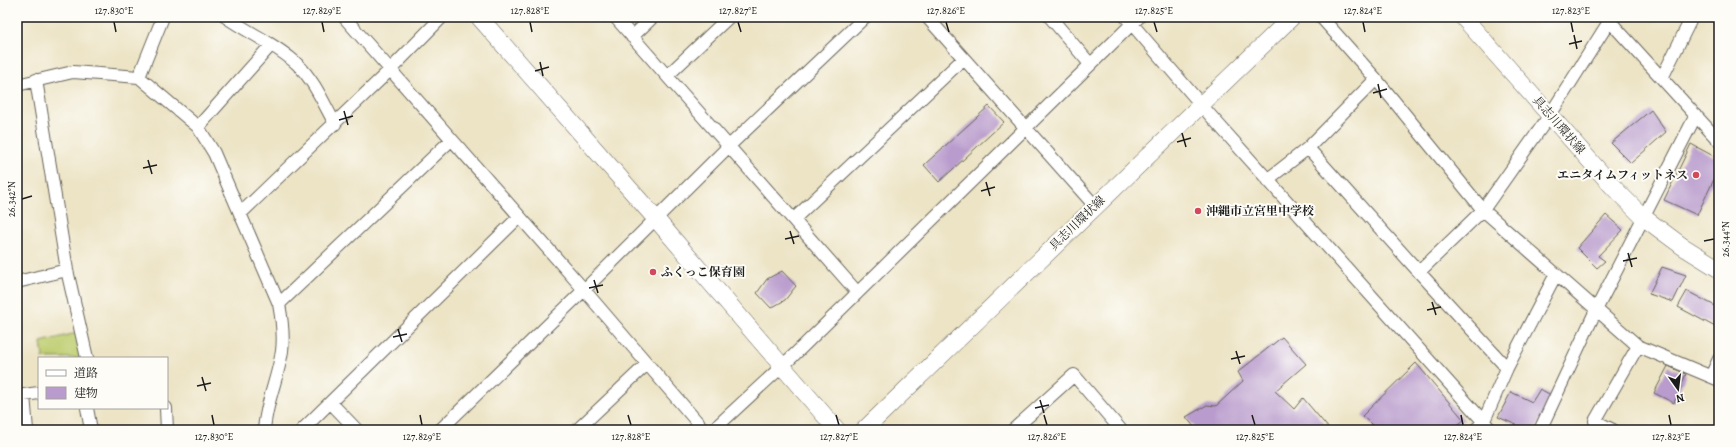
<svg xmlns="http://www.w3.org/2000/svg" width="1736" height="447" font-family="Alegreya,'Noto Serif JP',serif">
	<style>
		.green { fill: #becd6f; stroke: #6d7446 }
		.building { fill: #b99ccd }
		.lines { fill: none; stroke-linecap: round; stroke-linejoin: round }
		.street-casing { stroke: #656258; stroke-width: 14 }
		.secondary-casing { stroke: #656258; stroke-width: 18 }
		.street { stroke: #fff; stroke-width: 12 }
		.secondary { stroke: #fff; stroke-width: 17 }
		.ticks { fill: none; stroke: #1c1c1c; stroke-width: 1.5 }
		.poi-dot { fill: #d1495b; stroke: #fdfcf7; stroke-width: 1.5 }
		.labels { text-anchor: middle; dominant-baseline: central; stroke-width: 4; stroke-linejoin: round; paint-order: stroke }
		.street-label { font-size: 12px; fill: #1c1c1c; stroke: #fdfcf7 }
		.poi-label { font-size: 12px; font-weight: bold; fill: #1c1c1c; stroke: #fdfcf7; text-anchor: start }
		.neatline { fill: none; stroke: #1c1c1c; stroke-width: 1.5 }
		.ticks-label { font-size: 10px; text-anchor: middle; fill: #1c1c1c }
	</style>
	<rect width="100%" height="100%" fill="#fdfcf7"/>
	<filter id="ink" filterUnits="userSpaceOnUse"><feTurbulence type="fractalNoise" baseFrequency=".025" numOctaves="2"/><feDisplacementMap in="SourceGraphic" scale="8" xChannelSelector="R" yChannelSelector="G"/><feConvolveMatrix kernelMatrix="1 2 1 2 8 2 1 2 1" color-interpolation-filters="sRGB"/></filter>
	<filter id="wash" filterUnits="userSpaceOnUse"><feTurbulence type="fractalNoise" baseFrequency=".012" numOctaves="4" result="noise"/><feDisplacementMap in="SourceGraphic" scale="16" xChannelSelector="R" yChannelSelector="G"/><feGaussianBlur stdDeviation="0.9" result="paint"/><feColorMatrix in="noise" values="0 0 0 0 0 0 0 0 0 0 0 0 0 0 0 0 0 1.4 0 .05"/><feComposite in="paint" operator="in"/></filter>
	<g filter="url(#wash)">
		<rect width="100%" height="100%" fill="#ede4c6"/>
		<path class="green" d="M 80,332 L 86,358 L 43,358 L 41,342 Z"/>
		<g id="blocks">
			<path class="building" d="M 989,106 L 1004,122 L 939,182 L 924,165 Z
				M 1651,110 L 1666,132 L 1631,163 L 1611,143 Z
				M 1691,144 L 1719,159 L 1719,177 L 1716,175 L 1697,215 L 1664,200 Z
				M 1606,215 L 1623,230 L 1598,256 L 1605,261 L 1597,268 L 1577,248 Z
				M 1662,267 L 1686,275 L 1673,302 L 1649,294 Z
				M 782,271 L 796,286 L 785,300 L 771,308 L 757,293 L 767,279 Z
				M 1687,291 L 1719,308 L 1719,329 L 1678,307 Z
				M 1282,337 L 1306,364 L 1275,391 L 1294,409 L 1303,398 L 1330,430 L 1193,430 L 1195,428 L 1186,417 L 1207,405 L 1216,406 L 1243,381 L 1238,372 Z
				M 1416,363 L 1464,420 L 1451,430 L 1378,430 L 1362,416 Z
				M 1668,366 L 1686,374 L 1674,403 L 1654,393 Z
				M 1540,389 L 1551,395 L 1536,430 L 1528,430 L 1498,417 L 1511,392 L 1532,402 Z"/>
		</g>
	</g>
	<g filter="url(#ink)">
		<use href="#blocks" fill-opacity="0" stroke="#656258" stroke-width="1"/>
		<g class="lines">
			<defs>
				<path id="street" d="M 226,17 C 249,33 277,45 297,64 C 314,80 324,104 335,124
					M 344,17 L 579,284 L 704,430
					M 615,17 L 857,292
					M 927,17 L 1095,206
					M 1050,17 L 1090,64
					M 1126,17 L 1210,115 L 1491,430
					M 1321,17 L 1376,79
					M 1606,17 L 1719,141
					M 1612,17 L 1550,115 L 1483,210 L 1638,346 L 1595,421 L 1613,430
					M 632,37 L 653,17
					M 667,76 L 729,17
					M 139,77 L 163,17
					M 1662,78 L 1692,17
					M 1376,79 L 1483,210 L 1419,272 L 1308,148 Z
					M 36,80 L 67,270 L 87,358
					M 17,85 L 73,72 L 139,77 L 198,127 L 214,153 L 279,304 C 282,320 284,335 282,351 C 278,378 266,402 264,430
					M 198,127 L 271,45
					M 1267,180 L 1308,148
					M 240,214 L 391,69 L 442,17
					M 794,219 L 963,59
					M 1419,272 L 1507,368 L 1556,274
					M 17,282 L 67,270
					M 279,304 L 451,140
					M 1638,346 L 1719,380
					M 1711,376 L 1719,359
					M 331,403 L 357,430
					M 87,408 L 91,430
					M 166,408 L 167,430
					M 27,430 L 24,395 L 39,393
					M 302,430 L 519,217
					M 440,430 L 584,290 L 728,147 L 865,17
					M 577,430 L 647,364
					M 713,430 L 793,356 L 1139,17
					M 1013,430 L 1074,375 L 1121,430
					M 1475,430 L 1483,423 L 1507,368
					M 1540,430 L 1596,310 L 1696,115"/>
				<path id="secondary" d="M 479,17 L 656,219 L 837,430
					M 1463,17 L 1615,189 L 1643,217 L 1682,246 L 1719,269
					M 864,430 L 1292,17"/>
			</defs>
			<use href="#street" class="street-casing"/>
			<use href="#secondary" class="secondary-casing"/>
			<use href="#street" class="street"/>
			<use href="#secondary" class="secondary"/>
		</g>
	</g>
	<path class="ticks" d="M 114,22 L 116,32M 322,22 L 324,32M 530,22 L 532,32M 738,22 L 741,32M 946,22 L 949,32M 1154,22 L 1157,32M 1363,22 L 1365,32M 1571,22 L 1573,32M 1574,35 L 1577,49M 1569,44 L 1582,41M 540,62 L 543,76M 535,71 L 549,67M 1378,84 L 1381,98M 1373,93 L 1387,89M 344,111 L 348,125M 339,120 L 353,116M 1182,133 L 1186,147M 1177,142 L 1191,138M 148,160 L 152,174M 143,168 L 157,165M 986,182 L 990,196M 981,191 L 995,187M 22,199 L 32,196M 790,231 L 794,244M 785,239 L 799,236M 1704,241 L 1714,239M 1628,253 L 1632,267M 1623,261 L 1637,258M 594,280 L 598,293M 589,288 L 603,285M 1432,302 L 1436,315M 1427,310 L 1441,307M 398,329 L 402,342M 393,337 L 407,334M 1236,351 L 1240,364M 1231,359 L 1245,356M 202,377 L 206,391M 197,386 L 211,383M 1040,400 L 1044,413M 1035,408 L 1049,405M 212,415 L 214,425M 420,415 L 422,425M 628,415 L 631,425M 836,415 L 839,425M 1044,415 L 1047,425M 1252,415 L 1255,425M 1461,415 L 1463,425M 1669,415 L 1671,425"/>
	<g class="poi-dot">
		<circle cx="1696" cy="175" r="4"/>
		<circle cx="1198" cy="211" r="4"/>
		<circle cx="653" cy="272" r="4"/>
	</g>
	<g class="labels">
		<g class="street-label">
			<text transform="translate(1559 125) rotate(49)">具志川環状線</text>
			<text transform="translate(1077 223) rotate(-44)">具志川環状線</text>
		</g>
		<g class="poi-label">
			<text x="1688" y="175" text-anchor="end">エニタイムフィットネス</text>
			<text x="1206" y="211">沖縄市立宮里中学校</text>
			<text x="661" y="272">ふくっこ保育園</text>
		</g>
	</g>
	<rect width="1736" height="447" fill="none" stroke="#fdfcf7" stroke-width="44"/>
	<rect x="38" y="357" width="130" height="52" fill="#fdfcf7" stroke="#a3a29f"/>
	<rect x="46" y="370" width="20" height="6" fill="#ffffff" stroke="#a3a29f"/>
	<text x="74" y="377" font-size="12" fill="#1c1c1c">道路</text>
	<rect x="46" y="387" width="20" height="12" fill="#b99ccd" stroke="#a3a29f"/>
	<text x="74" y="397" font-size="12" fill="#1c1c1c">建物</text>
	<g transform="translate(1678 389) rotate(166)" stroke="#fdfcf7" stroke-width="3" paint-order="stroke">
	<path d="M0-3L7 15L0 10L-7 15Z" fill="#1c1c1c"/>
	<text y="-6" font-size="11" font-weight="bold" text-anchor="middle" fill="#1c1c1c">N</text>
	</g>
	<rect x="22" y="22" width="1692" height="403" class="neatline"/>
	<g class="ticks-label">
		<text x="114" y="14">127.830°E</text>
		<text x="322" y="14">127.829°E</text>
		<text x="530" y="14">127.828°E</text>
		<text x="738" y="14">127.827°E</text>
		<text x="946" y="14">127.826°E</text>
		<text x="1154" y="14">127.825°E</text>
		<text x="1363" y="14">127.824°E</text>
		<text x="1571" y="14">127.823°E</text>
		<text transform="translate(11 199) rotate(-90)" y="4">26.342°N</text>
		<text transform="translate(1725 239) rotate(-90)" y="4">26.344°N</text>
		<text x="214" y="440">127.830°E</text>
		<text x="422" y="440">127.829°E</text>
		<text x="631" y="440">127.828°E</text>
		<text x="839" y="440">127.827°E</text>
		<text x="1047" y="440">127.826°E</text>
		<text x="1255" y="440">127.825°E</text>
		<text x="1463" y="440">127.824°E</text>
		<text x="1671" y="440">127.823°E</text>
	</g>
</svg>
